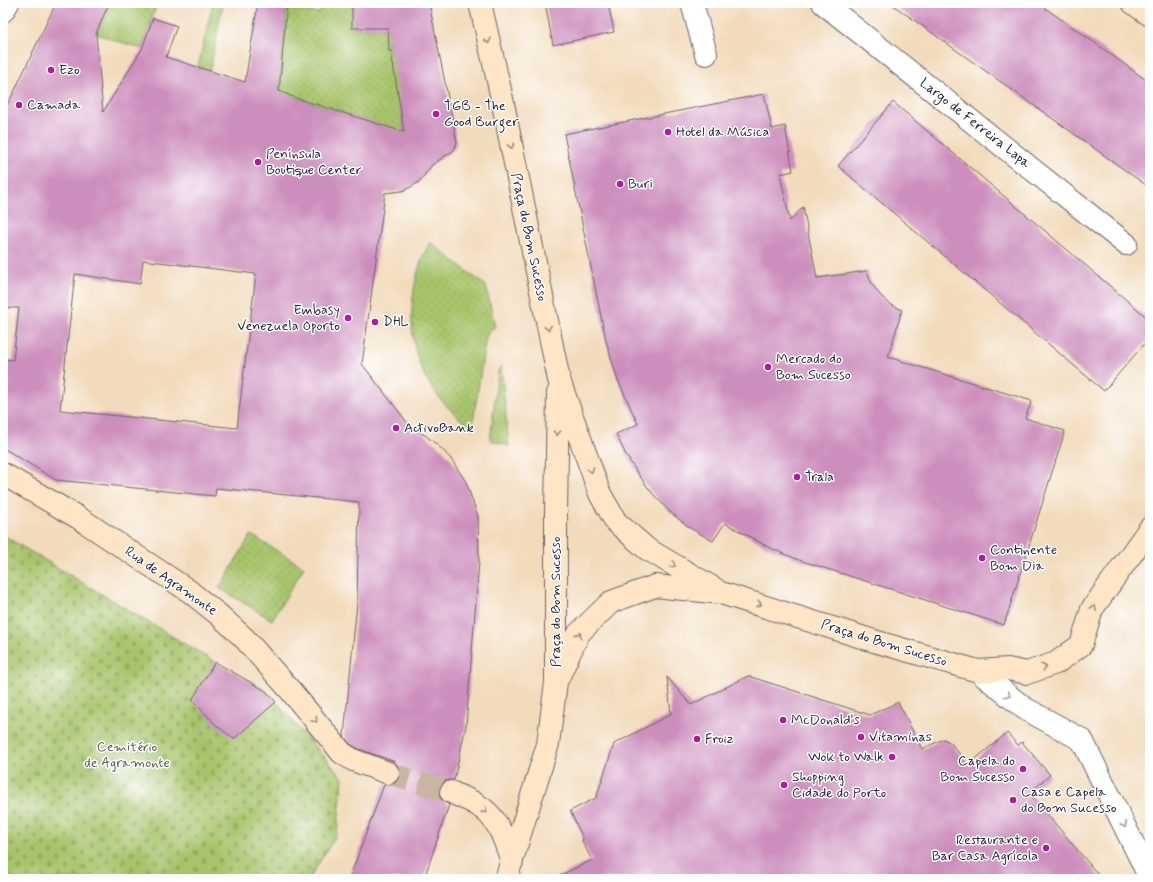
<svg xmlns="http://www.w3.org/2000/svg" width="1153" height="882" font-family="Mynerve,sans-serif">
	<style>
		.cemetery { fill: url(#cemetery-stones); stroke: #647353 }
		.garden { fill: url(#garden-dots); stroke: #647353 }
		.building { fill: #cc8ebc; fill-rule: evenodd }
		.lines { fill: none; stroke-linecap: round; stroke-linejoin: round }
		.secondary-tunnel { stroke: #c8b6a1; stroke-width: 22; stroke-dasharray: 22 11; stroke-linecap: butt }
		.street-casing { stroke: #6b6368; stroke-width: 24 }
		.secondary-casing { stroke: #6b6368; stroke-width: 24 }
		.street { stroke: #fff; stroke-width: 22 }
		.secondary { stroke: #fde5c5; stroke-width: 22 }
		.oneway { stroke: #9a8d87 }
		.oneway2 { stroke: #9c9ca7 }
		.poi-dot { fill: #b5179e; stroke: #fff; stroke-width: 1.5 }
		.labels { text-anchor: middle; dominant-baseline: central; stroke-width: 3; stroke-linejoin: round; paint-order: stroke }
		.poi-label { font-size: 14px; fill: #22223b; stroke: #fff; text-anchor: start }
		.street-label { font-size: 14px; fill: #22223b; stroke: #fff }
		.park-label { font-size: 14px; fill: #515b4c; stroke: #fff }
	</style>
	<defs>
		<pattern id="cemetery-stones" width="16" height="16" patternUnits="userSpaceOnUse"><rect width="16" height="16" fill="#a7c46b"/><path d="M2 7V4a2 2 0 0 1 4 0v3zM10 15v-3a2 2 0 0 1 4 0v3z" fill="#8fa85e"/></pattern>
		<pattern id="garden-dots" width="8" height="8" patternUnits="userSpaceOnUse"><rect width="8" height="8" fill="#a7c46b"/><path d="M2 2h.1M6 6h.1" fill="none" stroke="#8fa85e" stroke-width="1.8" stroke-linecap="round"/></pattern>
	</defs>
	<rect width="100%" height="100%" fill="#fff"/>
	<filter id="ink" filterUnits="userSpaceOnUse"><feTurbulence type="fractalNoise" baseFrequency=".025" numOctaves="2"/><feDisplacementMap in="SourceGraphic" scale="8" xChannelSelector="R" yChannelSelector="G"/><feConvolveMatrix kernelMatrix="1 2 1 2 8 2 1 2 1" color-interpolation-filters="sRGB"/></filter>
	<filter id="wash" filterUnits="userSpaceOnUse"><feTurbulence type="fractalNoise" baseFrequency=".012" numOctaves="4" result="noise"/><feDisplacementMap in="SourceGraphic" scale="16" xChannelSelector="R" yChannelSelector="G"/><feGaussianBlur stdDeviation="0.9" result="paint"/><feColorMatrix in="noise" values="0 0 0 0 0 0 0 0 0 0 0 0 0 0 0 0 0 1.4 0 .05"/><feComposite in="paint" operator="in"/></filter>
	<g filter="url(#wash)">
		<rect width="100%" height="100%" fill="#f2dbbb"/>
		<path class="cemetery" d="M 3,535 L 215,662 L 266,691 L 276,702 L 343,778 L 337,834 L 309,879 L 3,879 Z"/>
		<path class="garden" d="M 109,3 L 157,3 L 142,49 L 96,34 Z
			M 213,3 L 223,3 L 210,71 L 198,67 Z
			M 321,3 L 352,3 L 353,28 L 388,28 L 389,51 L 410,47 L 397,85 L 404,133 L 279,92 L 287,9 L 320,13 Z
			M 430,242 L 486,286 L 495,327 L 490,331 L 486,337 L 472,429 C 456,416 441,402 430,385 C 407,350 408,300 421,261 C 423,255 427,249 430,242 Z
			M 501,366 L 509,446 L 490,440 L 498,371 Z
			M 251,535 L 304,567 L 272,620 L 219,588 Z"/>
		<g id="blocks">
			<path class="building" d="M 56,3 L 109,3 L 96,34 L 103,112 L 142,49 L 153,18 L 177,26 L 166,57 L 245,82 L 258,3 L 287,3 L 279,91 L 296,98 L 404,132 L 391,51 L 389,51 L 388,28 L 352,28 L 352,3 L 429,3 L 457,142 L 454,150 L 432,165 L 419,182 L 411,187 L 402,191 L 385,193 L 362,364 L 413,430 L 425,435 L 442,449 L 451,459 L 466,482 L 478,517 L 479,562 L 466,726 L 454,780 L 450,780 L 445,781 L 440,787 L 439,793 L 440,798 L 449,805 L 424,879 L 349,879 L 384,785 L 390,785 L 396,783 L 400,778 L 400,771 L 398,765 L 393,761 L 359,749 L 350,744 L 344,736 L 357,603 L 359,502 L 216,488 L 215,496 L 56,480 L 3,448 L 3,359 L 13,360 L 19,308 L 3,308 L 3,112 L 13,94 ZM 143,260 L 256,274 L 237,428 L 60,410 L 75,274 L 140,284 Z
				M 545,3 L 608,3 L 614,32 L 553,45 Z
				M 890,3 L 1038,3 L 1105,50 L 1150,83 L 1150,188 Z
				M 764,94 L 772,129 L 785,126 L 793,171 L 780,174 L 790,221 L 803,207 L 817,278 L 867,271 L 872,284 L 880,295 L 890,304 L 902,310 L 888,357 L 1032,401 L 1025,418 L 1065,431 L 1004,625 L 799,560 L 768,547 L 725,523 L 713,541 L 690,528 L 670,512 L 652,493 L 638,474 L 626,455 L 616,434 L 638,424 L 617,378 L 606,341 L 564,134 Z
				M 893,102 L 1150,320 L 1150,337 L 1104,391 L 838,166 Z
				M 215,662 L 266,691 L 276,702 L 234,739 L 216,725 L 192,700 Z
				M 748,676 L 870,715 L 898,702 L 922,749 L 944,739 L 951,743 L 968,765 L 1007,733 L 1018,745 L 1022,742 L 1050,775 L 1029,793 L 1102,879 L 553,879 L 592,860 L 582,841 L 583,838 L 570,811 L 596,798 L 614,744 L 671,714 L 667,677 L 691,705 Z"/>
		</g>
	</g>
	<g filter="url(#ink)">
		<use href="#blocks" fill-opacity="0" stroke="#6b6368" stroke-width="1"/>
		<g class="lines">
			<path class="secondary-tunnel" d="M 388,773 L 451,792"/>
			<defs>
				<path id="street" d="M 692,3 L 706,54
					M 823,3 L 1126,244
					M 3,11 L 8,3
					M 978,671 L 1024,708 L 1082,740 L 1150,878"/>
				<path id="secondary" d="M 480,3 L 501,94 L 559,380 L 600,494 L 616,522 L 647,549 L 715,589
					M 1133,3 L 1150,15
					M 3,474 L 79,518 L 189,591 L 219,615 L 244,638 L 290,690 L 342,753 L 353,760 L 388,773
					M 556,682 L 579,633 L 611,602 L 655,586 L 721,593 L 874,641 L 978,671 L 1008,669 L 1027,673 L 1056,663 L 1081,645 L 1092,609 L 1150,528
					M 451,792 C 460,797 471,800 479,806 C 499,818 505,842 512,862
					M 506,879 L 548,744 L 556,682 L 556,514 L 558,393"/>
			</defs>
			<use href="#street" class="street-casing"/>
			<use href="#secondary" class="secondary-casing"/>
			<use href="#street" class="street"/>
			<use href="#secondary" class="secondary"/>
		</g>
		<defs><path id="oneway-chevron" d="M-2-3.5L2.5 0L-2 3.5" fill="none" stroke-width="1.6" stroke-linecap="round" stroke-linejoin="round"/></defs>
		<g class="oneway">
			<use href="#oneway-chevron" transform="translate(488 41) rotate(77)"/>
			<use href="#oneway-chevron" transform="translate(511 146) rotate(78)"/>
			<use href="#oneway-chevron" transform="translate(548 328) rotate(79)"/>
			<use href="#oneway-chevron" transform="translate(557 433) rotate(91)"/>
			<use href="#oneway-chevron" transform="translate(591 470) rotate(69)"/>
			<use href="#oneway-chevron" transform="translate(673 565) rotate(31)"/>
			<use href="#oneway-chevron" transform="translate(759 604) rotate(17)"/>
			<use href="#oneway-chevron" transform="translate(1094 608) rotate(-61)"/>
			<use href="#oneway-chevron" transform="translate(579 635) rotate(-57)"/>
			<use href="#oneway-chevron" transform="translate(1044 667) rotate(-17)"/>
			<use href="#oneway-chevron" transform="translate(315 720) rotate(50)"/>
			<use href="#oneway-chevron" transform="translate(485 811) rotate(44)"/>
		</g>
		<g class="oneway2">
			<use href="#oneway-chevron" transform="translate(1008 695) rotate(39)"/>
			<use href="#oneway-chevron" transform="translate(1124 825) rotate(64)"/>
		</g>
	</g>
	<g class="poi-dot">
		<circle cx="51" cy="70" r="4"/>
		<circle cx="19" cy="105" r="4"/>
		<circle cx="436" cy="114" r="4"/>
		<circle cx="668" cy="132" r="4"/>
		<circle cx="258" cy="162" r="4"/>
		<circle cx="620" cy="184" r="4"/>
		<circle cx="348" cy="318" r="4"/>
		<circle cx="375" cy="322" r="4"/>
		<circle cx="768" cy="367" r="4"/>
		<circle cx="396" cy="428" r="4"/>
		<circle cx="797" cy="477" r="4"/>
		<circle cx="982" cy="558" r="4"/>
		<circle cx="783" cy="720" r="4"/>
		<circle cx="861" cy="737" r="4"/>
		<circle cx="697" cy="739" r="4"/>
		<circle cx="892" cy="757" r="4"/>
		<circle cx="1023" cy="769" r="4"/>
		<circle cx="784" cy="785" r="4"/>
		<circle cx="1013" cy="800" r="4"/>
		<circle cx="1046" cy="848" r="4"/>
	</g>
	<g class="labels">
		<g class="poi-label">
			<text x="59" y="70">Ezo</text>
			<text x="27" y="105">Camada</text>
			<text x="444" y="106">TGB - The<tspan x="444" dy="16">Good Burger</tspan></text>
			<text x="676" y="132">Hotel da Música</text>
			<text x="266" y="154">Península<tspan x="266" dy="16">Boutique Center</tspan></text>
			<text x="628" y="184">Buri</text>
			<text x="340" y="310" text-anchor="end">Embasy<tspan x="340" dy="16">Venezuela Oporto</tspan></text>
			<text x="383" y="322">DHL</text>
			<text x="776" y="359">Mercado do<tspan x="776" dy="16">Bom Sucesso</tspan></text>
			<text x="404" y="428">ActivoBank</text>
			<text x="805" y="477">Trala</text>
			<text x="990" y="550">Continente<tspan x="990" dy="16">Bom Dia</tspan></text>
			<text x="791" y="720">McDonald's</text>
			<text x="869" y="737">Vitaminas</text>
			<text x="705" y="739">Froiz</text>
			<text x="884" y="757" text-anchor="end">Wok to Walk</text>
			<text x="1015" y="761" text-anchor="end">Capela do<tspan x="1015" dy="16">Bom Sucesso</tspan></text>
			<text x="792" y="777">Shopping<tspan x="792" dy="16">Cidade do Porto</tspan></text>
			<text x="1021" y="792">Casa e Capela<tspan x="1021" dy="16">do Bom Sucesso</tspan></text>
			<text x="1038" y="840" text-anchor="end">Restaurante e<tspan x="1038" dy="16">Bar Casa Agrícola</tspan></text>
		</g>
		<g class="street-label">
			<text transform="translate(975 123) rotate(38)">Largo de Ferreira Lapa</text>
			<text transform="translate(529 237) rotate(78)">Praça do Bom Sucesso</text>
			<text transform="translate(171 581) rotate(35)">Rua de Agramonte</text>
			<text transform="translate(556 602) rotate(-90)">Praça do Bom Sucesso</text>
			<text transform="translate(884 643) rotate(17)">Praça do Bom Sucesso</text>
		</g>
		<g class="park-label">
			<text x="127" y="747">Cemitério<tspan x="127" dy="16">de Agramonte</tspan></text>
		</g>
	</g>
	<rect width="1153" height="882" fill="none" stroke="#fff" stroke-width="16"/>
</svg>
